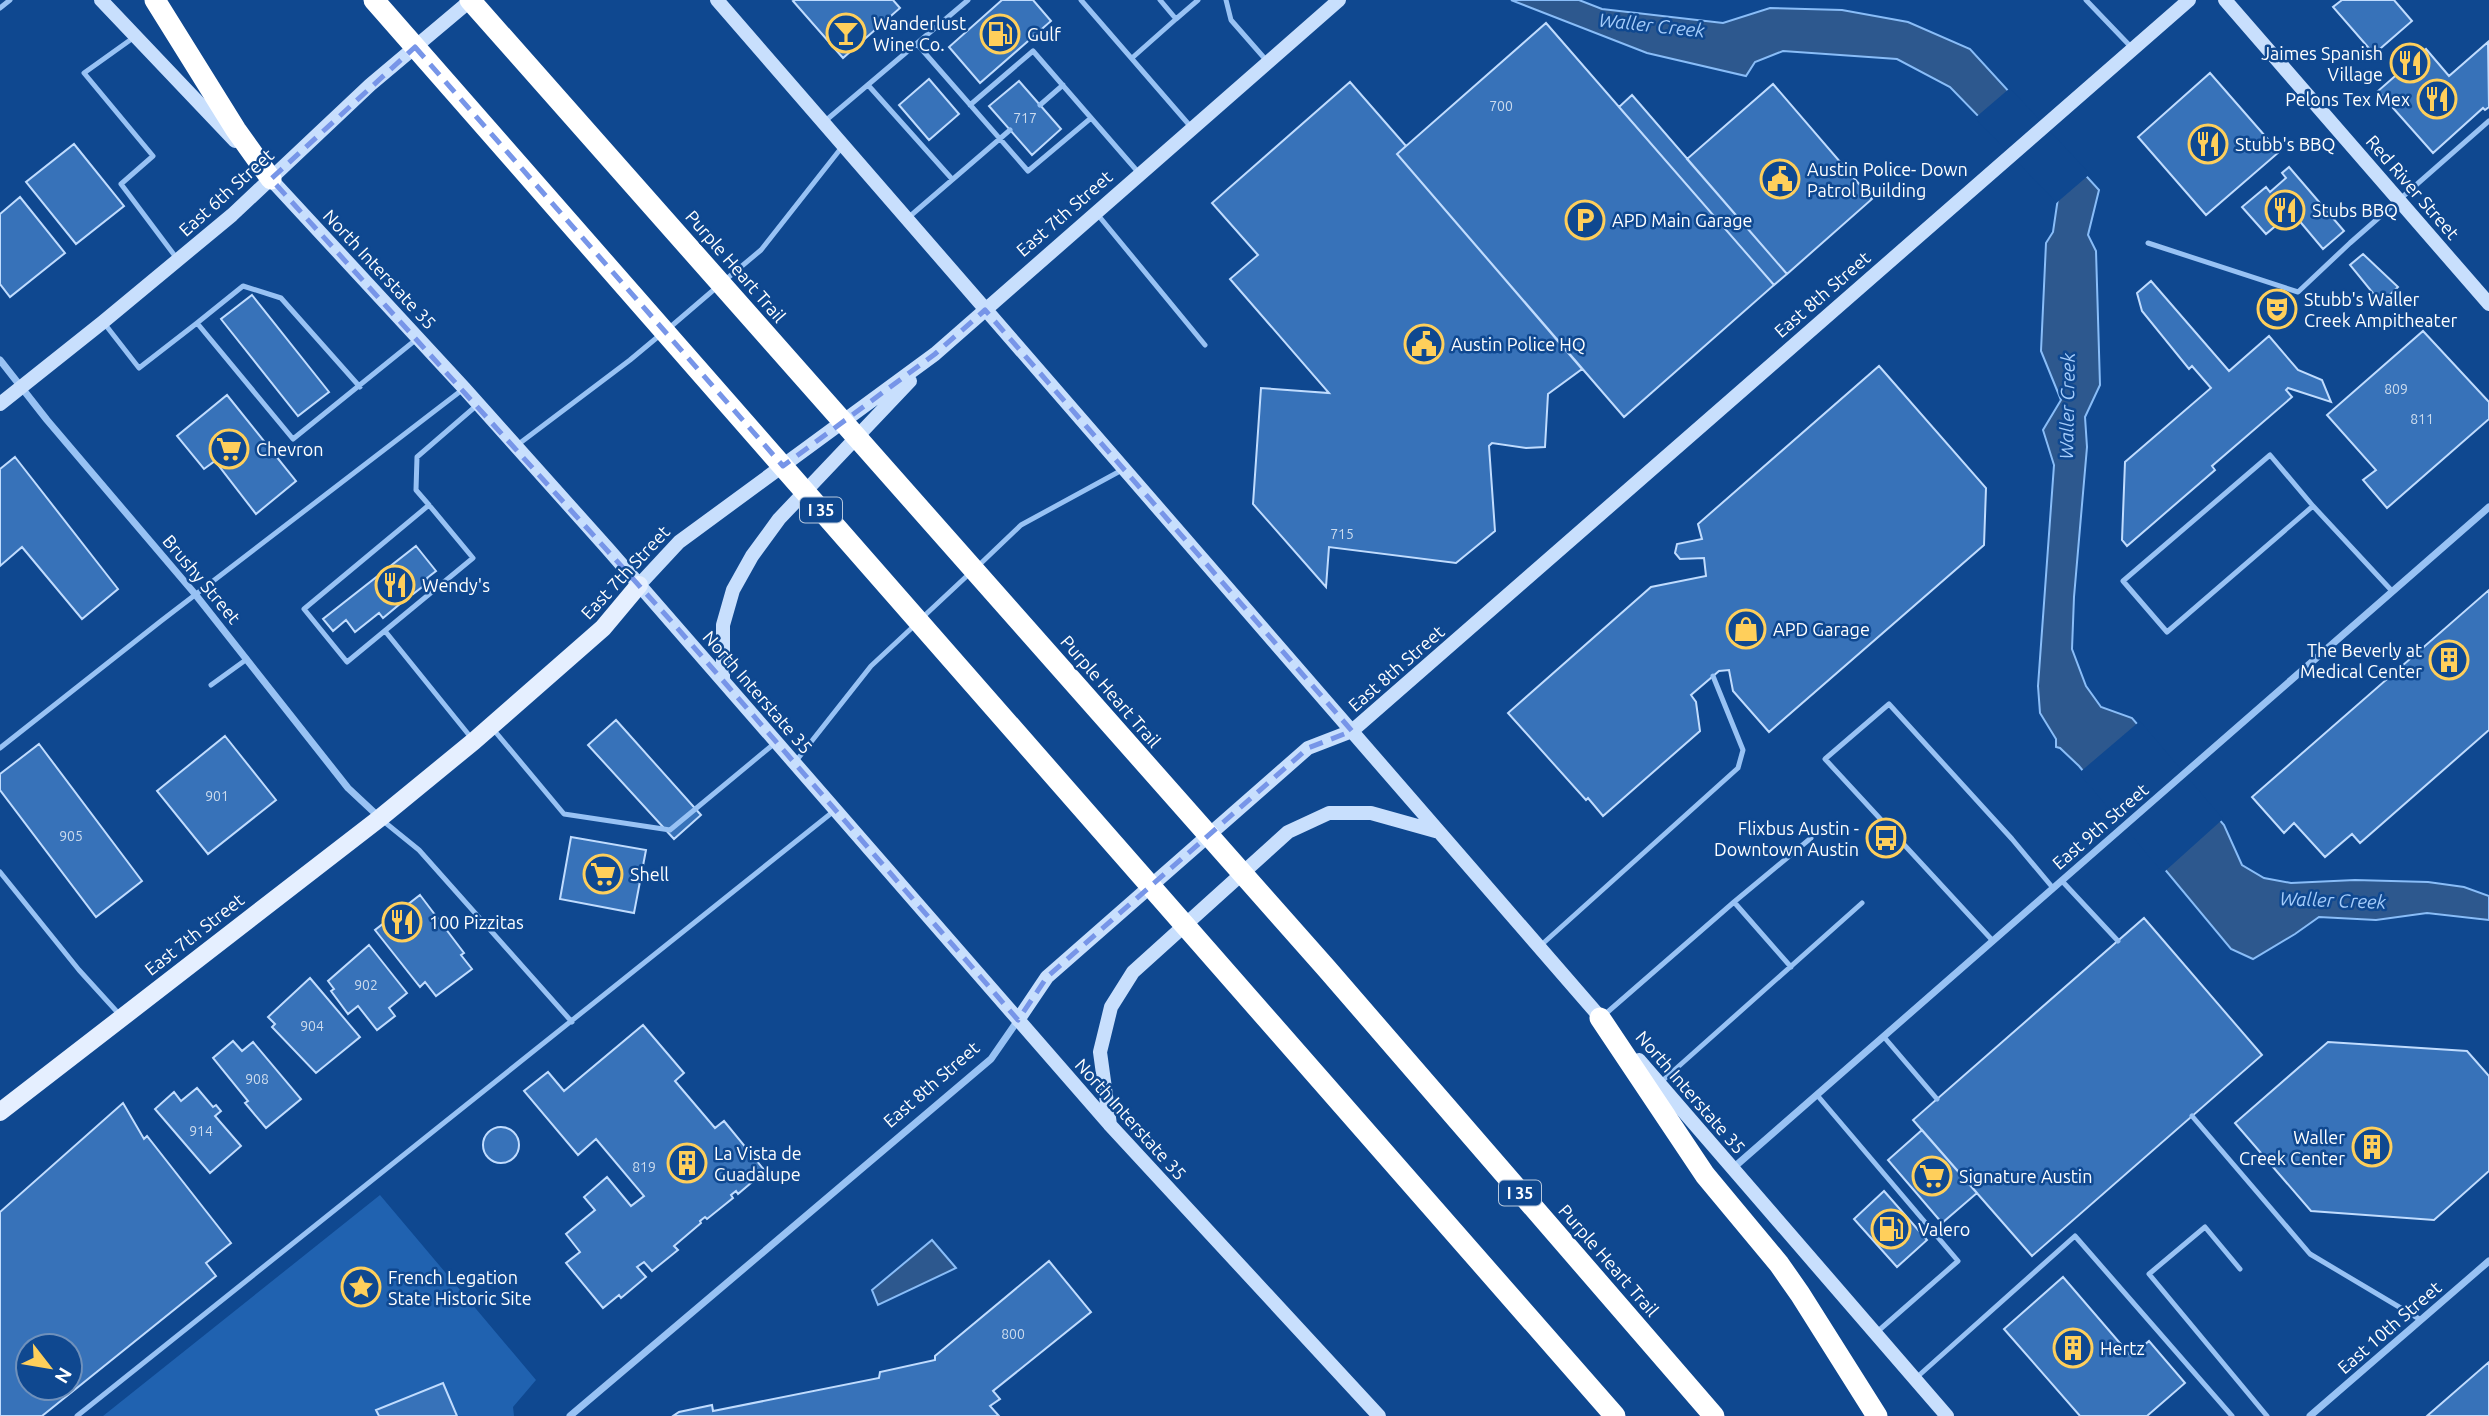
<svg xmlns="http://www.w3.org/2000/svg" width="2489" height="1416" font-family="Ubuntu,sans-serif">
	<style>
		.green { fill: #2062b0 }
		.water { fill: #2d588e; stroke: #89bdf8; stroke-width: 2 }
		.pier { fill: #0f4890 }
		.building { fill: #3772b9; stroke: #c0dcfe; stroke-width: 2; fill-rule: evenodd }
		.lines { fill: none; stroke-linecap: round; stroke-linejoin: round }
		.lane { stroke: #98c2f4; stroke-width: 5 }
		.street { stroke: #98c2f4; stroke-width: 7 }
		.secondary { stroke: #c8dffd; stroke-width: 14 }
		.primary { stroke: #e5efff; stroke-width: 18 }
		.highway { stroke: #fff; stroke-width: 21 }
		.marked { fill: none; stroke: #7795e8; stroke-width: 5; stroke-dasharray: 14 9; stroke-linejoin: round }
		.labels { text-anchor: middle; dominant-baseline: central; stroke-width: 5; stroke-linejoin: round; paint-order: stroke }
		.number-label { font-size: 14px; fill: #cddcee }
		.shield { fill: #0f4890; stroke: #b7c8de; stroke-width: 2 }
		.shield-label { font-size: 16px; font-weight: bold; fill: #fff }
		.poi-label { font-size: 18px; fill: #fff; stroke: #0f4890; text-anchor: start }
		.street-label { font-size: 18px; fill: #fff; stroke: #0f4890 }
		.water-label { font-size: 19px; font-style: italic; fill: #a4ccfb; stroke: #0f4890 }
	</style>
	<rect width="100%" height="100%" fill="#0f4890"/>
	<path class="green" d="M 380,1195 L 536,1380 L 513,1407 L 514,1416 L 103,1416 Z"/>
	<path class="water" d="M 1511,0 L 1579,0 L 1602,9 L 1723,23 L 1770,8 L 1842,10 L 1908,22 L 1970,49 L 2099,190 L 2088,235 L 2096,251 L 2100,385 L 2085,417 L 2087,447 L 2074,597 L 2072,649 L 2086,686 L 2101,707 L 2132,718 L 2224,825 L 2242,865 L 2264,878 L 2291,883 L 2355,880 L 2428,882 L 2464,887 L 2489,896 L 2489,920 L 2427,913 L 2376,920 L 2319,917 L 2295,934 L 2253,959 L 2231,949 L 2079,766 L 2060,748 L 2056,747 L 2056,739 L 2040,713 L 2038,686 L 2054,465 L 2043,430 L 2061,400 L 2041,351 L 2046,243 L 2053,232 L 2058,198 L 1950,87 L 1897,59 L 1783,51 L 1755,62 L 1746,76 L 1647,53 Z
		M 932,1240 L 956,1268 L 878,1305 L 872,1290 Z"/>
	<path class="pier" d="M 2010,88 L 2090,174 L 2054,205 L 2054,200 L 1975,118 Z
		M 2140,721 L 2223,819 L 2163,873 L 2079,773 Z"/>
	<path class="building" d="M 795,0 L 893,0 L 900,8 L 843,58 L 793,1 Z
		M 1002,0 L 1033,0 L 1051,21 L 980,83 L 949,47 Z
		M 2342,0 L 2394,0 L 2412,21 L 2374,54 L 2333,7 Z
		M 1546,23 L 1774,285 L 1624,417 L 1397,154 Z
		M 2488,42 L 2489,107 L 2485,110 L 2483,108 L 2433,153 L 2378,91 L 2426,49 L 2449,76 Z
		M 2210,73 L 2279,152 L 2206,215 L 2138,137 Z
		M 929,79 L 959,114 L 929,140 L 899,105 Z
		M 1019,81 L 1061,129 L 1032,155 L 989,106 Z
		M 1350,82 L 1406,146 L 1397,154 L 1582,369 L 1548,394 L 1545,447 L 1526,448 L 1492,443 L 1489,446 L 1495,531 L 1456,563 L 1329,547 L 1326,587 L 1253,504 L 1261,388 L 1329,393 L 1230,279 L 1258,255 L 1212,203 Z
		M 1773,84 L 1872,199 L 1787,274 L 1687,159 Z
		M 1632,95 L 1787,274 L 1774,285 L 1619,107 Z
		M 74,144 L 124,206 L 76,244 L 26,182 Z
		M 2289,167 L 2344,231 L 2323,249 L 2292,212 L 2266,234 L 2242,207 L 2266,187 L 2270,192 L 2286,178 L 2282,173 Z
		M 20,197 L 65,253 L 10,297 L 0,284 L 0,214 Z
		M 2363,254 L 2398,287 L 2381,303 L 2350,265 Z
		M 2151,281 L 2229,371 L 2269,336 L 2298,370 L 2322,380 L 2331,402 L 2288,388 L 2286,390 L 2292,397 L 2212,466 L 2215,470 L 2127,546 L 2122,540 L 2125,462 L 2211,388 L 2192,366 L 2189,369 L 2142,311 L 2137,293 Z
		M 252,295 L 329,392 L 298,416 L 221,319 Z
		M 2423,331 L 2489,402 L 2489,419 L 2387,508 L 2363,480 L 2376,470 L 2327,415 Z
		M 1879,366 L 1986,488 L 1984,545 L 1769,732 L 1733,691 L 1729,670 L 1719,671 L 1691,695 L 1696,702 L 1700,731 L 1603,816 L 1588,798 L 1586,800 L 1508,713 L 1651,587 L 1706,576 L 1704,558 L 1680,559 L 1675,553 L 1677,544 L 1702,539 L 1698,524 Z
		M 227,395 L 296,481 L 256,514 L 215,461 L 204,469 L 177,436 Z
		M 15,457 L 118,589 L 82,619 L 22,547 L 0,566 L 0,469 Z
		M 416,546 L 436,571 L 427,578 L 430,581 L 413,594 L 409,589 L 397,598 L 401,603 L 383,618 L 379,613 L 355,632 L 346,620 L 333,631 L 323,619 Z
		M 2489,590 L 2489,730 L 2360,843 L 2352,834 L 2325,857 L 2294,823 L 2284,833 L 2252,797 Z
		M 616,720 L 701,815 L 674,839 L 588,745 Z
		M 225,736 L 276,800 L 208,854 L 157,791 Z
		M 39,744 L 142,881 L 96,917 L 0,790 L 0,774 Z
		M 571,837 L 646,850 L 634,913 L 560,899 Z
		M 420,895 L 464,953 L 461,955 L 472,969 L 436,996 L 425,982 L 420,987 L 375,930 Z
		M 2144,918 L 2262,1055 L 2032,1256 L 1913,1120 Z
		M 369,945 L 407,993 L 389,1008 L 395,1016 L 377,1030 L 358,1006 L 348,1014 L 331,991 L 334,989 L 328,981 Z
		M 310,978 L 360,1037 L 316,1073 L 272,1027 L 275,1024 L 268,1017 Z
		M 643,1025 L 684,1073 L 675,1081 L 715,1128 L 724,1121 L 765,1171 L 738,1194 L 736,1191 L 731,1195 L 733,1198 L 707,1219 L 705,1217 L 700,1221 L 701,1223 L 674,1246 L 678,1250 L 652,1271 L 644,1262 L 637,1267 L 646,1277 L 621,1298 L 619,1295 L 603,1308 L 566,1263 L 580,1252 L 566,1234 L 595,1210 L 584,1197 L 607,1177 L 631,1206 L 644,1196 L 596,1139 L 578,1155 L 524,1091 L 548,1072 L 564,1091 Z
		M 233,1041 L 242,1051 L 253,1042 L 301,1099 L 266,1128 L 245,1103 L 248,1101 L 213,1058 Z
		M 2328,1042 L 2467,1051 L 2489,1076 L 2489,1171 L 2434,1220 L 2311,1211 L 2235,1123 Z
		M 197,1088 L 213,1107 L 216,1105 L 221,1111 L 215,1116 L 241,1146 L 210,1173 L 155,1109 L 174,1092 L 181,1101 Z
		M 123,1103 L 144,1139 L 147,1136 L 231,1243 L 206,1263 L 216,1276 L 42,1416 L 0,1416 L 0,1212 ZM 28,1346 L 70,1346 L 70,1388 L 28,1388 Z
		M483 1145a18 18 0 1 1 36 0a18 18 0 1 1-36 0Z
		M 1922,1130 L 1977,1193 L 1942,1223 L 1888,1160 Z
		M 1884,1191 L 1927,1240 L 1897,1267 L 1854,1219 Z
		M 1049,1261 L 1091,1312 L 993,1391 L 1000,1399 L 990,1406 L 999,1416 L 673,1416 L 679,1412 L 712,1405 L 713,1411 L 879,1378 L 880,1372 L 935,1360 L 935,1356 Z
		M 2063,1277 L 2131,1356 L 2149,1341 L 2185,1383 L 2147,1416 L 2080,1416 L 2004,1329 Z
		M 2489,1362 L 2489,1416 L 2427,1416 Z
		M 443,1383 L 457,1416 L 379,1416 L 376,1410 Z"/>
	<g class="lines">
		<path class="lane" d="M 1081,0 L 1191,127
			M 1160,0 L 1176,19 L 1198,0
			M 1226,0 L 1231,20 L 1266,60
			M 2086,0 L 2133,49
			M 0,8 L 10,0
			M 133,38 L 84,73 L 153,156 L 121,184 L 178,260
			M 917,44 L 1028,171 L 1091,118
			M 1132,58 L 1176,19
			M 868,85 L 952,179
			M 970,105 L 1033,51 L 1138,172
			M 1040,105 L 1063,85
			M 824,122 L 968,0
			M 1098,215 L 1205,345
			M 909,217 L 1010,130
			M 2148,243 L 2298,292 L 2350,243 L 2489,121
			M 724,281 L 761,250 L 842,147
			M 104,323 L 139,368 L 197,323 L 293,439 L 418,338
			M 197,323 L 243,286 L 281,298 L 360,387
			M 668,329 L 717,287
			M 516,446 L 630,360 L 660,335
			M 429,505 L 473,558 L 347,662 L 304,609 Z
			M 429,505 L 416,490 L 417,457 L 476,406
			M 2313,506 L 2270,455 L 2123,581 L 2167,632 L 2313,506 L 2392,591
			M 977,567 L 1021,525 L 1122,470
			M 923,617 L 969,574
			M 385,631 L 473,740
			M 211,685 L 247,659
			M 493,729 L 564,814 L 670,830 L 775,743
			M 0,748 L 161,621 L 462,390
			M 796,761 L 871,666 L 916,624
			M 382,820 L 419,850 L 572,1022
			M 0,872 L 79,970 L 119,1014
			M 2062,881 L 2118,941
			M 1734,902 L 1811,838
			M 1993,941 L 1825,759 L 1889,704 L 2012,839 L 2053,888
			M 1539,947 L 1738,768 L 1743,750 L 1713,676
			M 1603,1016 L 1734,902 L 1791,967
			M 1884,1037 L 1937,1099
			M 1661,1082 L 1862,903
			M 1817,1095 L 1958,1261 L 1877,1332
			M 2192,1116 L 2310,1254 L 2421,1320
			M 2240,1269 L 2205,1227 L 2149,1274 L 2267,1416
			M 1916,1378 L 2075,1236 L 2232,1416
			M 77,1416 L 834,811"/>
		<path class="street" d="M 0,360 L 47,420 L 195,594 L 348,788 L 379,817
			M 1732,1169 L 2489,507
			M 570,1416 L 991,1059 L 1018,1020
			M 2310,1416 L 2489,1261"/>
		<path class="secondary" d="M 101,0 L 235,141
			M 717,0 L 1606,1024
			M 2225,0 L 2489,304
			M 266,174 L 464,388 L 608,549 L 1110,1125 L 1379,1416
			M 0,404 L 103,322 L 232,215 L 370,85 L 471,0
			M 639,585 L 679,542 L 935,354 L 1339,0
			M 723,681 L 723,625 L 733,590 L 752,556 L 779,519 L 910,381
			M 1018,1020 L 1047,977 L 1308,748 L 1352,731 L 2189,0
			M 1639,1060 L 1947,1416
			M 1110,1125 L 1100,1052 L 1111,1007 L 1133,972 L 1288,832 L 1329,813 L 1371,813 L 1439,832"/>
		<path class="primary" d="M 0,1112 L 380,818 L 474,741 L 603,628 L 639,585"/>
		<path class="highway" d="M 155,0 L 236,130 L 271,179
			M 374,0 L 1615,1416
			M 470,0 L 1327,969 L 1714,1416
			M 1600,1018 L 1705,1175 L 1779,1264 L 1800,1294 L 1877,1416"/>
	</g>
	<path class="marked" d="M 415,47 L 783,466 L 935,354 L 985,310 L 1352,731 L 1308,748 L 1047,977 L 1018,1020 L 672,622 L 271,179 Z"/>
	<defs>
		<symbol id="bar-ring" viewBox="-11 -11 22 22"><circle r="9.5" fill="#0f4890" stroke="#ffcf5b" stroke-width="1.5"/><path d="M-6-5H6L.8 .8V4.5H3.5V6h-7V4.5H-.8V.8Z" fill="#ffcf5b"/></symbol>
		<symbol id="fuel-ring" viewBox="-11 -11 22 22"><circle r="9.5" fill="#0f4890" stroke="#ffcf5b" stroke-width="1.5"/><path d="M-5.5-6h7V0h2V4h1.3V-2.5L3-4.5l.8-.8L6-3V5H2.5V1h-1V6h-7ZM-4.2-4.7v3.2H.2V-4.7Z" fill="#ffcf5b"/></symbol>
		<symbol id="restaurant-ring" viewBox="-11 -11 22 22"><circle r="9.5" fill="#0f4890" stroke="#ffcf5b" stroke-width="1.5"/><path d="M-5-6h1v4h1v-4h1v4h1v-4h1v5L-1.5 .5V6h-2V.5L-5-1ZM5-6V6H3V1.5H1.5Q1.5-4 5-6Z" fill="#ffcf5b"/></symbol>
		<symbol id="civic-ring" viewBox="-11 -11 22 22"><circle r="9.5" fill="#0f4890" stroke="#ffcf5b" stroke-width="1.5"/><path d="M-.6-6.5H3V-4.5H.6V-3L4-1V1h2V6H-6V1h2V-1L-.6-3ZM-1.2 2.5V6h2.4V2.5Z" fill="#ffcf5b"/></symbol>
		<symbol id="parking-ring" viewBox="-11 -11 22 22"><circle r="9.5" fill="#0f4890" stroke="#ffcf5b" stroke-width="1.5"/><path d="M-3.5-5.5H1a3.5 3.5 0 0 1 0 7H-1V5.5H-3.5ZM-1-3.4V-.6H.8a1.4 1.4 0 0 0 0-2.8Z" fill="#ffcf5b"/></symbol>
		<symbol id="theatre-ring" viewBox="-11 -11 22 22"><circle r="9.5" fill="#0f4890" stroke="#ffcf5b" stroke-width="1.5"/><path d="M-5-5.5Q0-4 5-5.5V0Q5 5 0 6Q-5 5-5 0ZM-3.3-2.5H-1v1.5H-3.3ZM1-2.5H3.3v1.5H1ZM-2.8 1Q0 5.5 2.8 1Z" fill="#ffcf5b"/></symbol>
		<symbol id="supermarket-ring" viewBox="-11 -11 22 22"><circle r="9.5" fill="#0f4890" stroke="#ffcf5b" stroke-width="1.5"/><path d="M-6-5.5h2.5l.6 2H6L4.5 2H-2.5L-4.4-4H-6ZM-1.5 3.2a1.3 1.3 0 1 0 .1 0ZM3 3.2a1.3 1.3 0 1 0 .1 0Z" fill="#ffcf5b"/></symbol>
		<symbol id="shop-ring" viewBox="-11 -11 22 22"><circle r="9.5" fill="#0f4890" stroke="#ffcf5b" stroke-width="1.5"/><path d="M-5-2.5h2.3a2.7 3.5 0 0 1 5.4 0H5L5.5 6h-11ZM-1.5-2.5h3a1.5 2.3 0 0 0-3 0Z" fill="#ffcf5b"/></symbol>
		<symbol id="building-ring" viewBox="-11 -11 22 22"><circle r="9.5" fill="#0f4890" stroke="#ffcf5b" stroke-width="1.5"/><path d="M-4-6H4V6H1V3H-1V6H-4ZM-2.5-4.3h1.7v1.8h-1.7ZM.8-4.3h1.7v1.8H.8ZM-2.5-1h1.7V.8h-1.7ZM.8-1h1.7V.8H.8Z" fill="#ffcf5b"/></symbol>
		<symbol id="bus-ring" viewBox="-11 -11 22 22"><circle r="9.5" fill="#0f4890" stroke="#ffcf5b" stroke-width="1.5"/><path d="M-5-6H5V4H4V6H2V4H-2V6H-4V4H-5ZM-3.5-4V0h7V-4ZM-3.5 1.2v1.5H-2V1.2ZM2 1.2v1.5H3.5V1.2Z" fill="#ffcf5b"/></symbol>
		<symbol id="sight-ring" viewBox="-11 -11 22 22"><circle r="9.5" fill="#0f4890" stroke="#ffcf5b" stroke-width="1.5"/><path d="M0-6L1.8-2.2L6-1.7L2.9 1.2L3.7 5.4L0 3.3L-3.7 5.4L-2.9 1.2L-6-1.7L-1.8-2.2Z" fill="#ffcf5b"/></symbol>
	</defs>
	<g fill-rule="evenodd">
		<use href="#bar-ring" x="824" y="11" width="44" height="44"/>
		<use href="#fuel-ring" x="978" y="12" width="44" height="44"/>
		<use href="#restaurant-ring" x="2388" y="41" width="44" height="44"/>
		<use href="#restaurant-ring" x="2415" y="77" width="44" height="44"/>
		<use href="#restaurant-ring" x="2186" y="122" width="44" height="44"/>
		<use href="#civic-ring" x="1758" y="157" width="44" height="44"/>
		<use href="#restaurant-ring" x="2263" y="188" width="44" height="44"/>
		<use href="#parking-ring" x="1563" y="198" width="44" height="44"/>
		<use href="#theatre-ring" x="2255" y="287" width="44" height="44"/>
		<use href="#civic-ring" x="1402" y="322" width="44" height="44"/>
		<use href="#supermarket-ring" x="207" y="427" width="44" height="44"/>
		<use href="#restaurant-ring" x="373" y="563" width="44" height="44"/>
		<use href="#shop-ring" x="1724" y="607" width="44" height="44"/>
		<use href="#building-ring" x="2427" y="638" width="44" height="44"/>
		<use href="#bus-ring" x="1864" y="816" width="44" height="44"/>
		<use href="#supermarket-ring" x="581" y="852" width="44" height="44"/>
		<use href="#restaurant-ring" x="380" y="900" width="44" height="44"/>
		<use href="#building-ring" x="2350" y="1125" width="44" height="44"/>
		<use href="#building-ring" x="665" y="1141" width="44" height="44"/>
		<use href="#supermarket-ring" x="1910" y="1154" width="44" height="44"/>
		<use href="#fuel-ring" x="1869" y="1207" width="44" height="44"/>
		<use href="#sight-ring" x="339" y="1265" width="44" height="44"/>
		<use href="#building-ring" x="2051" y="1326" width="44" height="44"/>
	</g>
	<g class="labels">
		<g class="number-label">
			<text x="1501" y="106">700</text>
			<text x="1025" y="118">717</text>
			<text x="2396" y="389">809</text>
			<text x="2422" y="419">811</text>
			<text x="1342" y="534">715</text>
			<text x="217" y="796">901</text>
			<text x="71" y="836">905</text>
			<text x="366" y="985">902</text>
			<text x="312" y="1026">904</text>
			<text x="257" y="1079">908</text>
			<text x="201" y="1131">914</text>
			<text x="644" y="1167">819</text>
			<text x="1013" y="1334">800</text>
		</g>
		<g class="shield">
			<rect x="800" y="497.5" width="42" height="25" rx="5"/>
			<rect x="1499" y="1180.5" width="42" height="25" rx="5"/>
		</g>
		<g class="shield-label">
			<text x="821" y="510">I 35</text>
			<text x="1520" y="1193">I 35</text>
		</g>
		<g class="poi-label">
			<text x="873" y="23">Wanderlust<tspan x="873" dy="21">Wine Co.</tspan></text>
			<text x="1027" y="34">Gulf</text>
			<text x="2383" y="53" text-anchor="end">Jaimes Spanish<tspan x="2383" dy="21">Village</tspan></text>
			<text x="2410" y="99" text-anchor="end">Pelons Tex Mex</text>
			<text x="2235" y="144">Stubb's BBQ</text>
			<text x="1807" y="169">Austin Police- Down<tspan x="1807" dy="21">Patrol Building</tspan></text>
			<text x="2312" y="210">Stubs BBQ</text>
			<text x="1612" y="220">APD Main Garage</text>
			<text x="2304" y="299">Stubb's Waller<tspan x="2304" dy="21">Creek Ampitheater</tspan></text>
			<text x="1451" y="344">Austin Police HQ</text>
			<text x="256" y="449">Chevron</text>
			<text x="422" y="585">Wendy's</text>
			<text x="1773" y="629">APD Garage</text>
			<text x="2422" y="650" text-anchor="end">The Beverly at<tspan x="2422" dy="21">Medical Center</tspan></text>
			<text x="1859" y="828" text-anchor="end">Flixbus Austin -<tspan x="1859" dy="21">Downtown Austin</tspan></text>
			<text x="630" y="874">Shell</text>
			<text x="429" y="922">100 Pizzitas</text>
			<text x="2345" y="1137" text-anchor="end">Waller<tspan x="2345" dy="21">Creek Center</tspan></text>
			<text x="714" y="1153">La Vista de<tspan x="714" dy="21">Guadalupe</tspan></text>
			<text x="1959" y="1176">Signature Austin</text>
			<text x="1918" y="1229">Valero</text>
			<text x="388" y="1277">French Legation<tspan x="388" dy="21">State Historic Site</tspan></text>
			<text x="2100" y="1348">Hertz</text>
		</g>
		<g class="street-label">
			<text transform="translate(2413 187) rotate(49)">Red River Street</text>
			<text transform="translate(226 192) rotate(-42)">East 6th Street</text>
			<text transform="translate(1064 213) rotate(-41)">East 7th Street</text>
			<text transform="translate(736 266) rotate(49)">Purple Heart Trail</text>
			<text transform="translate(380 269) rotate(47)">North Interstate 35</text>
			<text transform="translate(1822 294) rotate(-41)">East 8th Street</text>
			<text transform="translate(625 572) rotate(-47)">East 7th Street</text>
			<text transform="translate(202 579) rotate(50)">Brushy Street</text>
			<text transform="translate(1396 668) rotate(-41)">East 8th Street</text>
			<text transform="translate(1111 691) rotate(49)">Purple Heart Trail</text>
			<text transform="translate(758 692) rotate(49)">North Interstate 35</text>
			<text transform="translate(2100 826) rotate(-41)">East 9th Street</text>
			<text transform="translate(194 934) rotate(-38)">East 7th Street</text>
			<text transform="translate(931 1084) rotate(-41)">East 8th Street</text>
			<text transform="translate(1691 1092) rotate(49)">North Interstate 35</text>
			<text transform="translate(1131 1119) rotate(48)">North Interstate 35</text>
			<text transform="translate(1609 1260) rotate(49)">Purple Heart Trail</text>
			<text transform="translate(2389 1327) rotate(-41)">East 10th Street</text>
		</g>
		<g class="water-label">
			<text transform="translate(1652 25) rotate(6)">Waller Creek</text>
			<text transform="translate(2067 406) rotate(-89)">Waller Creek</text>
			<text transform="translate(2333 900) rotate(2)">Waller Creek</text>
		</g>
	</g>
	<g transform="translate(49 1367) rotate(121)"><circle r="33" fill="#0f4890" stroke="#6f91bc" stroke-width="2"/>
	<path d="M0-5L12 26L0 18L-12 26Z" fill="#ffcf5b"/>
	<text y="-10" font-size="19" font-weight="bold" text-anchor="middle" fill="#ffffff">N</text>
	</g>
</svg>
